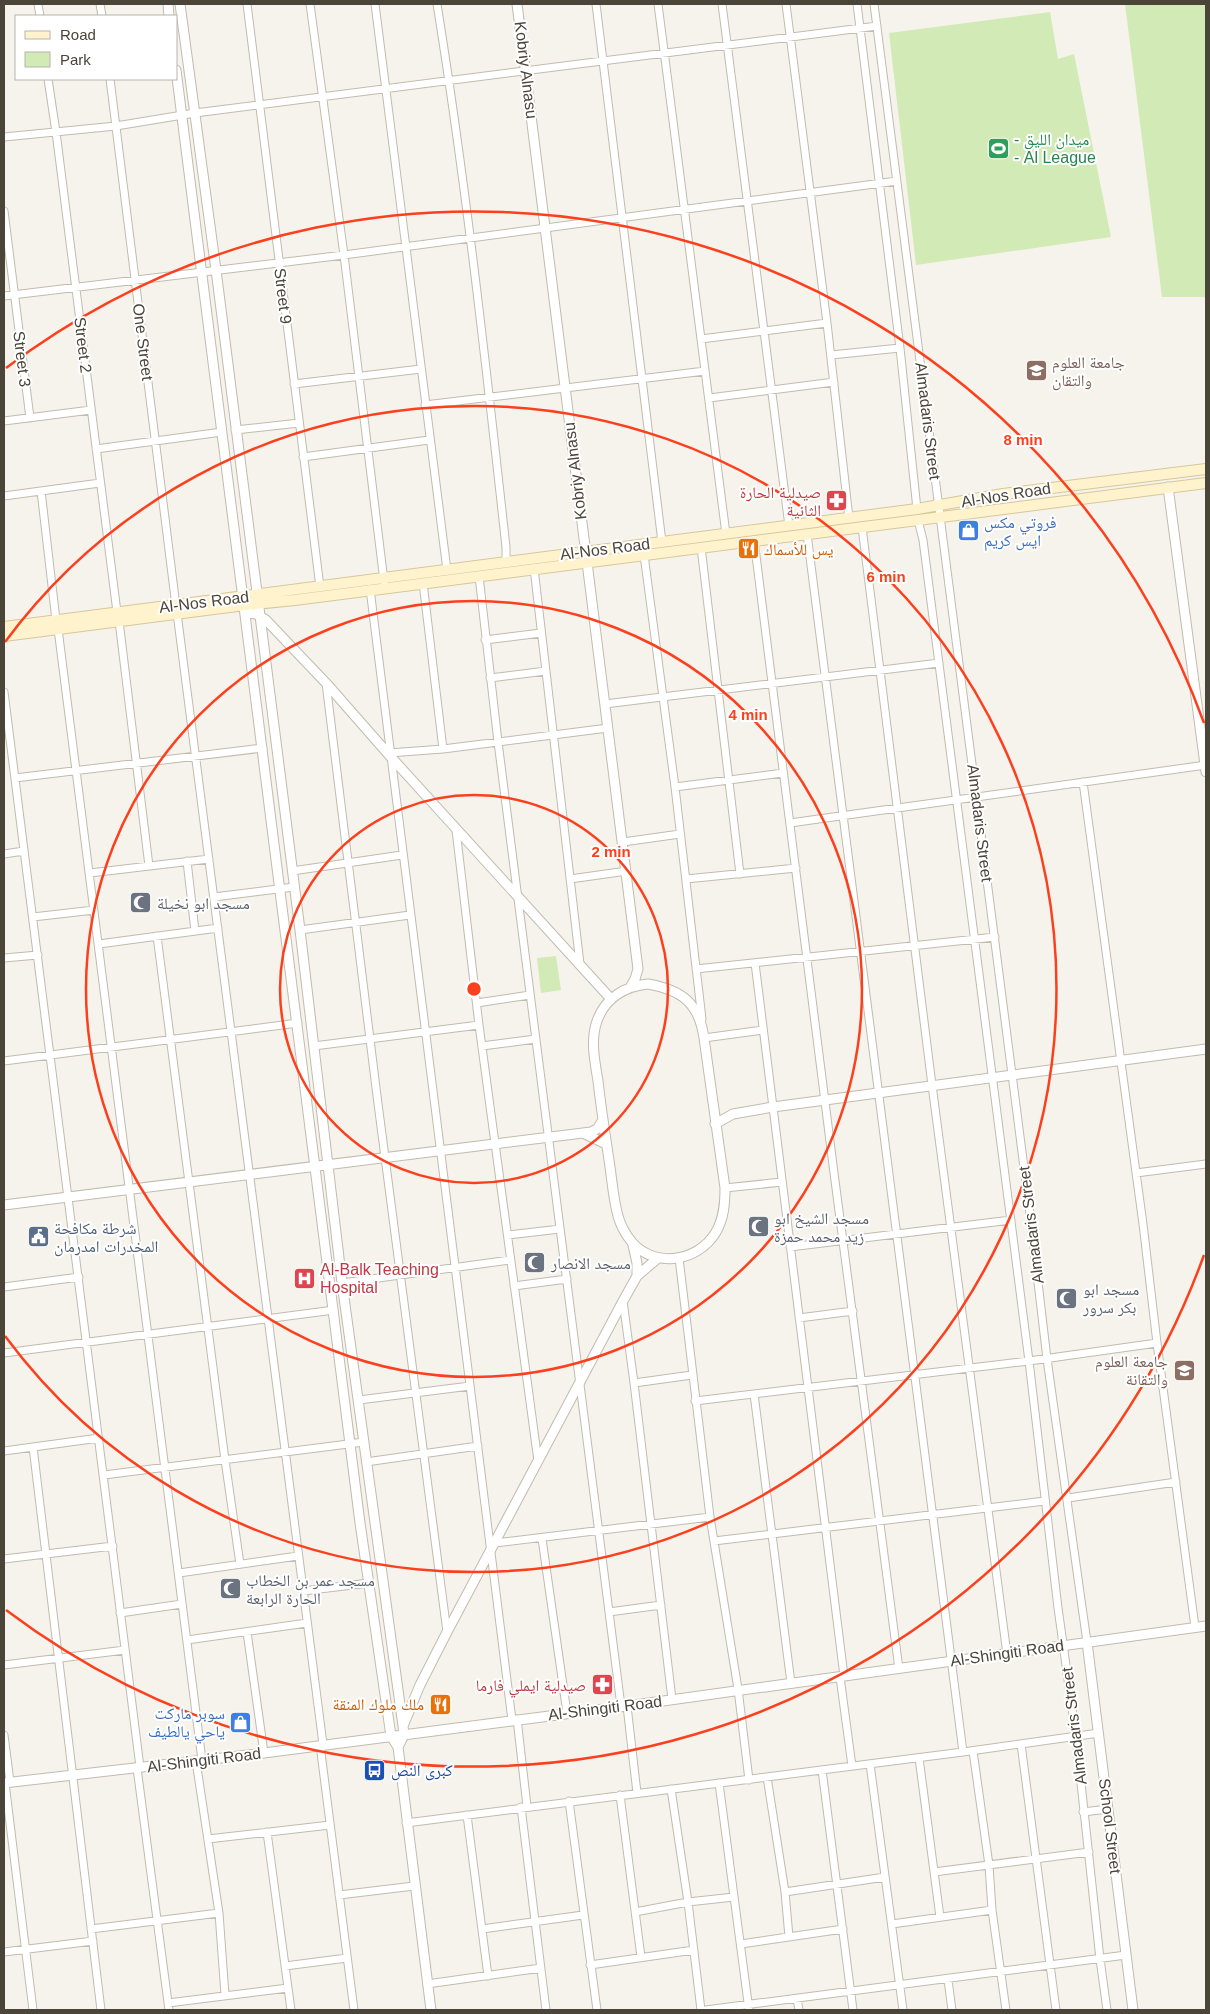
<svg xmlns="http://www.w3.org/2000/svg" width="1210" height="2014" font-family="Helvetica,'Noto Naskh Arabic',sans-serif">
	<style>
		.green { fill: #d2eab5 }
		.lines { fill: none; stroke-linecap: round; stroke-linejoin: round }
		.minor-casing { stroke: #c2bbae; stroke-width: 9 }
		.tertiary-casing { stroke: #c2bbae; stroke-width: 11 }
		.secondary-casing { stroke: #d6c79b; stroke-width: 12 }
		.minor { stroke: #fff; stroke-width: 7 }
		.tertiary { stroke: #fff; stroke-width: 9 }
		.secondary { stroke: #fff3cd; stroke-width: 10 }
		.ring { fill: none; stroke: #fc3f1d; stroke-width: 2.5 }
		.labels { text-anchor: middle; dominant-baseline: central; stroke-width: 4; stroke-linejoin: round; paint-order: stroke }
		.street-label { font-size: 16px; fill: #4b4439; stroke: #fff }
		.leisure-label { font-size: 16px; fill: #27864d; stroke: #fff; text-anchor: start }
		.education-label { font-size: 16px; fill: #785e54; stroke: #fff; text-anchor: start }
		.health-label { font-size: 16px; fill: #be3a42; stroke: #fff; text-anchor: end }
		.shop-label { font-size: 16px; fill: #366cbe; stroke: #fff; text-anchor: start }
		.food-label { font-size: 16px; fill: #c56008; stroke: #fff; text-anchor: start }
		.worship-label { font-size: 16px; fill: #5b616d; stroke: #fff; text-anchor: start }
		.service-label { font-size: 16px; fill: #4e5e75; stroke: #fff; text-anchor: start }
		.transit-label { font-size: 16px; fill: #164399; stroke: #fff; text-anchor: start }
		.centre { fill: #fc3f1d; stroke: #fff; stroke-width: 2.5 }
		.ring-label { font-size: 15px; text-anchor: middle; font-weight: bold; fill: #fc3f1d; stroke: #fff; stroke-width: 4; stroke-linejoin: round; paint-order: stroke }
	</style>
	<rect width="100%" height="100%" fill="#f6f3ec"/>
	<path class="green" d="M 1125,4 L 1206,4 L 1206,297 L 1162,297 Z
		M 1050,12 L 1058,59 L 1074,54 L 1111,237 L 916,265 L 889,33 Z
		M 556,956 L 561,990 L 541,993 L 537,958 Z"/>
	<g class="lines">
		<defs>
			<path id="minor" d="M 38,4 L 40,16
				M 100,4 L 102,16
				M 247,4 L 320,587
				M 310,4 L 344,255 L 384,581
				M 375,4 L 447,570
				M 437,4 C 466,184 486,365 506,547 L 506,563
				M 596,4 L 662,542
				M 658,4 L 726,534
				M 722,4 L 789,526
				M 786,4 L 827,323 L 849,518
				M 857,4 L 900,348 L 917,509
				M 874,4 L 1030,1214 L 1047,1359 L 1087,1642
				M 48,79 L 56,132 L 117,612
				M 110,79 L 176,606
				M 4,137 L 116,126 L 195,113 L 877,26
				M 4,211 L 30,418
				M 4,296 L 344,255 L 897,181
				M 701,339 L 827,323
				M 831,355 L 900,348
				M 294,384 L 421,369
				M 709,398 L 834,382
				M 425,405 L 705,371
				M 4,421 L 91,410
				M 235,430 L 299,423
				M 96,449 L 222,432
				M 303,457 L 429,440
				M 41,491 L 56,620
				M 4,496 L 100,483
				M 918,520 L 923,540 L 1029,1361 L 1058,1608 L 1076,1737 L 1100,1959 L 1107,2010
				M 862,527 L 932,1085 L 1007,1654
				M 807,534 L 963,1752
				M 754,540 L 834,1173 L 899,1669
				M 701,547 L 740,874
				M 644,555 L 675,787 L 702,1019
				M 534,568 L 580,964
				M 479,576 L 498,742 L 621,1706
				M 423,583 L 443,749
				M 370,589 L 512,1720
				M 177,613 L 323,1744
				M 119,621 L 149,866
				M 58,629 L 202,1760
				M 485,640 L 541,633
				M 490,678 L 546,671
				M 326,683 L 377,1096 L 447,1632
				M 4,692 L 140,1767
				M 605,704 L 939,663
				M 389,753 L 443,749 L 608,728
				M 15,778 L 263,748
				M 1083,782 L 1143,1224 L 1157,1343 L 1195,1627
				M 675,787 L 783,773
				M 790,823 L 1206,765
				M 456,830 L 479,1025 L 538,1461
				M 623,842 L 680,834
				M 4,854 L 24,851
				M 187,861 L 195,931
				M 292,871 L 402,855
				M 90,873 L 209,859
				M 570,879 L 627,871
				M 686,879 L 796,868
				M 214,897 L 294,887
				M 33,917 L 94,910
				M 300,930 L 410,915
				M 157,936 L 225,1460 L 240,1564
				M 99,944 L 218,928
				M 4,958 L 38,955
				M 755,963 L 844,1676
				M 696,969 L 995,937
				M 477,1003 L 530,995
				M 704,1038 L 763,1030
				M 314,1046 L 479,1025
				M 482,1046 L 536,1039
				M 4,1061 L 298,1023
				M 1136,1173 L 1206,1164
				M 725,1188 L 782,1182
				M 508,1235 L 560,1229
				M 790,1247 L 1011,1220
				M 679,1258 L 710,1517 L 738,1689 L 749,1780
				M 342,1283 L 510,1260
				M 514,1286 L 567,1279
				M 4,1287 L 79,1277
				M 623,1301 L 634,1383 L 672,1699
				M 799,1318 L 853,1311
				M 4,1353 L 334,1310
				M 634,1383 L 692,1375
				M 754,1394 L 791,1683
				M 359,1400 L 470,1386
				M 695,1401 L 1029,1361 L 1157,1343
				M 33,1447 L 101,2010
				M 4,1451 L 99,1438
				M 366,1462 L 478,1446
				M 104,1475 L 364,1442
				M 1068,1498 L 1176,1482
				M 542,1539 L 567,1713
				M 714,1541 L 1045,1501
				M 495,1543 L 710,1517
				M 4,1559 L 113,1546
				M 179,1573 L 298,1556
				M 303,1591 L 369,1583
				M 609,1612 L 661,1605
				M 120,1613 L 182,1604
				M 247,1632 L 264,1753
				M 187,1640 L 307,1623
				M 4,1665 L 125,1650
				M 840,1677 L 852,1766
				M 627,1706 L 637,1793
				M 517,1719 L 527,1806
				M 4,1735 L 10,1782
				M 1021,1744 L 1056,2010
				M 320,1745 L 354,2010
				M 973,1751 L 989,1865 L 992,1910 L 1006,2010
				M 919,1758 L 940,1917
				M 196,1761 L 219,1913 L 225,1995
				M 870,1764 L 903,2010
				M 137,1768 L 169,2010
				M 822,1770 L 853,2010
				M 767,1777 L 785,1892 L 789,1937
				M 5,1783 L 33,2010
				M 719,1783 L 749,2010
				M 671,1789 L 688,1902 L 701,2010
				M 620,1795 L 641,1957
				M 569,1801 L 597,2010
				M 521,1807 L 546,2010
				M 1083,1812 L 1108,1809
				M 467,1815 L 488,1976
				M 406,1823 L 963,1752 L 1099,1733
				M 267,1832 L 291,2010
				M 208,1839 L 330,1825
				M 934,1872 L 1089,1852
				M 785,1892 L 885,1877
				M 339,1895 L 414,1886
				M 635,1912 L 688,1902 L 734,1897
				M 892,1924 L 992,1910
				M 91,1929 L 219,1913
				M 482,1929 L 583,1915
				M 741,1944 L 843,1929
				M 4,1952 L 93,1941
				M 590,1965 L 694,1950
				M 285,1966 L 347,1958
				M 948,1980 L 952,2010
				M 427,1984 L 541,1968
				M 797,1999 L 799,2010
				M 168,2003 L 288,1988
				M 706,2010 L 1126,1955"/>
			<path id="tertiary" d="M 168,4 L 169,16
				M 180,4 L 216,270 L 300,930 L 342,1283 L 403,1726 L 404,1735 L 398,1747
				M 517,4 L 638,969 L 635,979 L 631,986
				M 176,70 L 360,1523 L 391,1736 L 398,1747 L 431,2010
				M 1168,487 L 1206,772
				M 246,613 L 256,614 L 266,620 L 326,683 L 390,756 L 611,999
				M 648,984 C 682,990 699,1003 704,1038 L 725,1188 C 725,1203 724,1218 716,1232 C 697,1264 649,1269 628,1237 C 623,1230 620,1223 618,1216 C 613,1198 612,1179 609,1160 C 605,1134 601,1108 598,1081 C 595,1062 590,1041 597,1021 C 605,998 625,986 648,984 Z
				M 715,1124 L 733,1114 L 773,1107 L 1206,1049
				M 583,1133 L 606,1144
				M 4,1205 L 591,1132 L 597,1129 L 603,1120
				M 633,1245 L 637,1263 L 637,1276
				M 1087,1642 L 1133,2010
				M 403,1726 L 420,1685 L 447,1632 L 623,1301 L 637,1276 L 658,1258
				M 4,1783 L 264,1753 L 627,1706 L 1206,1626"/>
			<path id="secondary" d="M 4,627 L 917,509 L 1003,494 L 1206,469
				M 4,636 L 245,605 L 295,600 L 1206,483"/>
		</defs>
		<use href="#minor" class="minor-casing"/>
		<use href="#tertiary" class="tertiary-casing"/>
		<use href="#secondary" class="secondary-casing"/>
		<use href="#minor" class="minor"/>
		<use href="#tertiary" class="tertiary"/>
		<use href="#secondary" class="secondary"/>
	</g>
	<g class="ring">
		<circle cx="474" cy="989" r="194"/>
		<circle cx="474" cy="989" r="388"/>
		<path d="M5 642A583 583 0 1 1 5 1336"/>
		<path d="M1204 1255A777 777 0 0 1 6 1610M6 368A777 777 0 0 1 1204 723"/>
	</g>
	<defs>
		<symbol id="stadium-square" viewBox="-11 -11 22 22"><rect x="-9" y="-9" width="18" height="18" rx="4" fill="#2e9e5b" stroke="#fff"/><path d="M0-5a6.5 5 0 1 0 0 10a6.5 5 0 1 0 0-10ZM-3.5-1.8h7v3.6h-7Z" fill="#fff"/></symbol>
		<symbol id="university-square" viewBox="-11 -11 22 22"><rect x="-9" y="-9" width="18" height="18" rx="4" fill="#8d6e63" stroke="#fff"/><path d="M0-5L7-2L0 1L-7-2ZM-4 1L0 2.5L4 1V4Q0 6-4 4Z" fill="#fff"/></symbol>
		<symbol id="pharmacy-square" viewBox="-11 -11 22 22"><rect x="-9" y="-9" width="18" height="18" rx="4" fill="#e0444e" stroke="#fff"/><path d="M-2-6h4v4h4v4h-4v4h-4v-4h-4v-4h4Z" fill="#fff"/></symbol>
		<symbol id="shop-square" viewBox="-11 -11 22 22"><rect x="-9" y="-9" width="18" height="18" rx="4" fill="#3f7fe0" stroke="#fff"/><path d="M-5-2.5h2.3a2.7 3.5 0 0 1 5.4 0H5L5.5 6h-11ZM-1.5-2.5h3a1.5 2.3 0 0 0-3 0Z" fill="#fff"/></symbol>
		<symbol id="restaurant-square" viewBox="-11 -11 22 22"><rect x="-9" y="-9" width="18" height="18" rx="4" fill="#e8710a" stroke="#fff"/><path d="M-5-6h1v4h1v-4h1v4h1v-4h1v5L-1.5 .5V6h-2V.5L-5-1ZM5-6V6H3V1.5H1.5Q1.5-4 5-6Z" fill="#fff"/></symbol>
		<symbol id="mosque-square" viewBox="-11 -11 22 22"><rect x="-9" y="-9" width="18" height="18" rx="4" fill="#6b7280" stroke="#fff"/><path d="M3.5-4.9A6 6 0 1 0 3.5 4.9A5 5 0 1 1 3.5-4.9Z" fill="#fff"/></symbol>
		<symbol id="civic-square" viewBox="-11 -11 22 22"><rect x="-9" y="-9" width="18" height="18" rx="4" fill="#5c6f8a" stroke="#fff"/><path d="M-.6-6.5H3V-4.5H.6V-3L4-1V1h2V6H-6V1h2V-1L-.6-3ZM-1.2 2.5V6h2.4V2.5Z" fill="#fff"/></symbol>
		<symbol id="hospital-square" viewBox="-11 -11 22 22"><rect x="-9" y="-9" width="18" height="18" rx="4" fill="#e0444e" stroke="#fff"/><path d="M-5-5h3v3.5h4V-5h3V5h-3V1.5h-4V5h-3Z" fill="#fff"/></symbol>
		<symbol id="bus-square" viewBox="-11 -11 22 22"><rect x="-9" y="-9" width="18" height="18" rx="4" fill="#1a4fb4" stroke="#fff"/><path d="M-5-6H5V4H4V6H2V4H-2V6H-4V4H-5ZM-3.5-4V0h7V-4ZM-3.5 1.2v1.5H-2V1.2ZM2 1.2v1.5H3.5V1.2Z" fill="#fff"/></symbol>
	</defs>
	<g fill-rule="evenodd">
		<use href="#stadium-square" x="986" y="136" width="25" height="25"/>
		<use href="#university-square" x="1024" y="358" width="25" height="25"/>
		<use href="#pharmacy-square" x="824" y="488" width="25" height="25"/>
		<use href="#shop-square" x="956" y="518" width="25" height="25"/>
		<use href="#restaurant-square" x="736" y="536" width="25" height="25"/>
		<use href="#mosque-square" x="128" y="890" width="25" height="25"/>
		<use href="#mosque-square" x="746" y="1214" width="25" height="25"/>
		<use href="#civic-square" x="26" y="1224" width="25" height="25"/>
		<use href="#mosque-square" x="522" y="1250" width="25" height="25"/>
		<use href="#hospital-square" x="292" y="1266" width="25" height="25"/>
		<use href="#mosque-square" x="1054" y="1286" width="25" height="25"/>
		<use href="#university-square" x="1172" y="1358" width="25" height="25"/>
		<use href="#mosque-square" x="218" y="1576" width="25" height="25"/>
		<use href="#pharmacy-square" x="590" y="1672" width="25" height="25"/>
		<use href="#restaurant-square" x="428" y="1692" width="25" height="25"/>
		<use href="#shop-square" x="228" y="1710" width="25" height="25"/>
		<use href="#bus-square" x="362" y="1758" width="25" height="25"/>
	</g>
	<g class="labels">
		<g class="street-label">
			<text transform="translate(526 70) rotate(83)">Kobriy Alnasu</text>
			<text transform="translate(283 296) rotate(83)">Street 9</text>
			<text transform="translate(143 342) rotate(83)">One Street</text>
			<text transform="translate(83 345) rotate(83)">Street 2</text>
			<text transform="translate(22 359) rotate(83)">Street 3</text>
			<text transform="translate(928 421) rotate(83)">Almadaris Street</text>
			<text transform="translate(575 471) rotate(-97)">Kobriy Alnasu</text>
			<text transform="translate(1006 495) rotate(-9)">Al-Nos Road</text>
			<text transform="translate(605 549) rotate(-7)">Al-Nos Road</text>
			<text transform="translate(204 602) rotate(-7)">Al-Nos Road</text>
			<text transform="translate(980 823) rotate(83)">Almadaris Street</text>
			<text transform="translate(1031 1225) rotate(-97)">Almadaris Street</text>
			<text transform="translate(1007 1653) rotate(-8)">Al-Shingiti Road</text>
			<text transform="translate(605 1708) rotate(-7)">Al-Shingiti Road</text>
			<text transform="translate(1074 1726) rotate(-97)">Almadaris Street</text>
			<text transform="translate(204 1760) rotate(-7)">Al-Shingiti Road</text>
			<text transform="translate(1110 1826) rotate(83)">School Street</text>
		</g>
		<g class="leisure-label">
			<text x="1014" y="139">- ميدان الليق<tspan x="1014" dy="18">- Al League</tspan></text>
		</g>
		<g class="education-label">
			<text x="1052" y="362">جامعة العلوم<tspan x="1052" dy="18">والتقان</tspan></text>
			<text x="1168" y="1361" text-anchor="end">جامعة العلوم<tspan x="1168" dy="18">والتقانة</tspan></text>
		</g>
		<g class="health-label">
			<text x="821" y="492">صيدلية الحارة<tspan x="821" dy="18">الثانية</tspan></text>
			<text x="320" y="1269" text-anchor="start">Al-Balk Teaching<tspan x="320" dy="18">Hospital</tspan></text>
			<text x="586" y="1685">صيدلية ايملي فارما</text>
		</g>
		<g class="shop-label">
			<text x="984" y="522">فروتي مكس<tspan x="984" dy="18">ايس كريم</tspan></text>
			<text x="225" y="1713" text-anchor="end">سوبر ماركت<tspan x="225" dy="18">ياحي يالطيف</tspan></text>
		</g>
		<g class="food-label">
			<text x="764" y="549">يس للأسماك</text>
			<text x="424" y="1704" text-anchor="end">ملك ملوك المنقة</text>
		</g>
		<g class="worship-label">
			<text x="157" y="903">مسجد ابو نخيلة</text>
			<text x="774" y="1218">مسجد الشيخ ابو<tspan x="774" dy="18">زيد محمد حمزة</tspan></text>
			<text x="551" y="1263">مسجد الانصار</text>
			<text x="1083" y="1289">مسجد ابو<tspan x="1083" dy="18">بكر سرور</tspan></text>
			<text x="246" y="1580">مسجد عمر بن الخطاب<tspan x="246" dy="18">الحارة الرابعة</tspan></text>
		</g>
		<g class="service-label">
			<text x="54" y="1228">شرطة مكافحة<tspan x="54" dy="18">المخدرات امدرمان</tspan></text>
		</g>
		<g class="transit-label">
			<text x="391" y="1770">كبرى النص</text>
		</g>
	</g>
	<circle cx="474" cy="989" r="8" class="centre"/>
	<g class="ring-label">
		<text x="1023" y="445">8 min</text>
		<text x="886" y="582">6 min</text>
		<text x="748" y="720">4 min</text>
		<text x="611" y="857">2 min</text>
	</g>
	<rect width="1210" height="2014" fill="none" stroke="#4b4439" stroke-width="10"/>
	<rect x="15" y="15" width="162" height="65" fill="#ffffff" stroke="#b7b4b0"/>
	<rect x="25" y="31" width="25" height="8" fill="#fff3cd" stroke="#b7b4b0"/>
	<text x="60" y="40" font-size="15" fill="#4b4439">Road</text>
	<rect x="25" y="52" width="25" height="15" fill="#d2eab5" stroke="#b7b4b0"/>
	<text x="60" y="65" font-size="15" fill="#4b4439">Park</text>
</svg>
